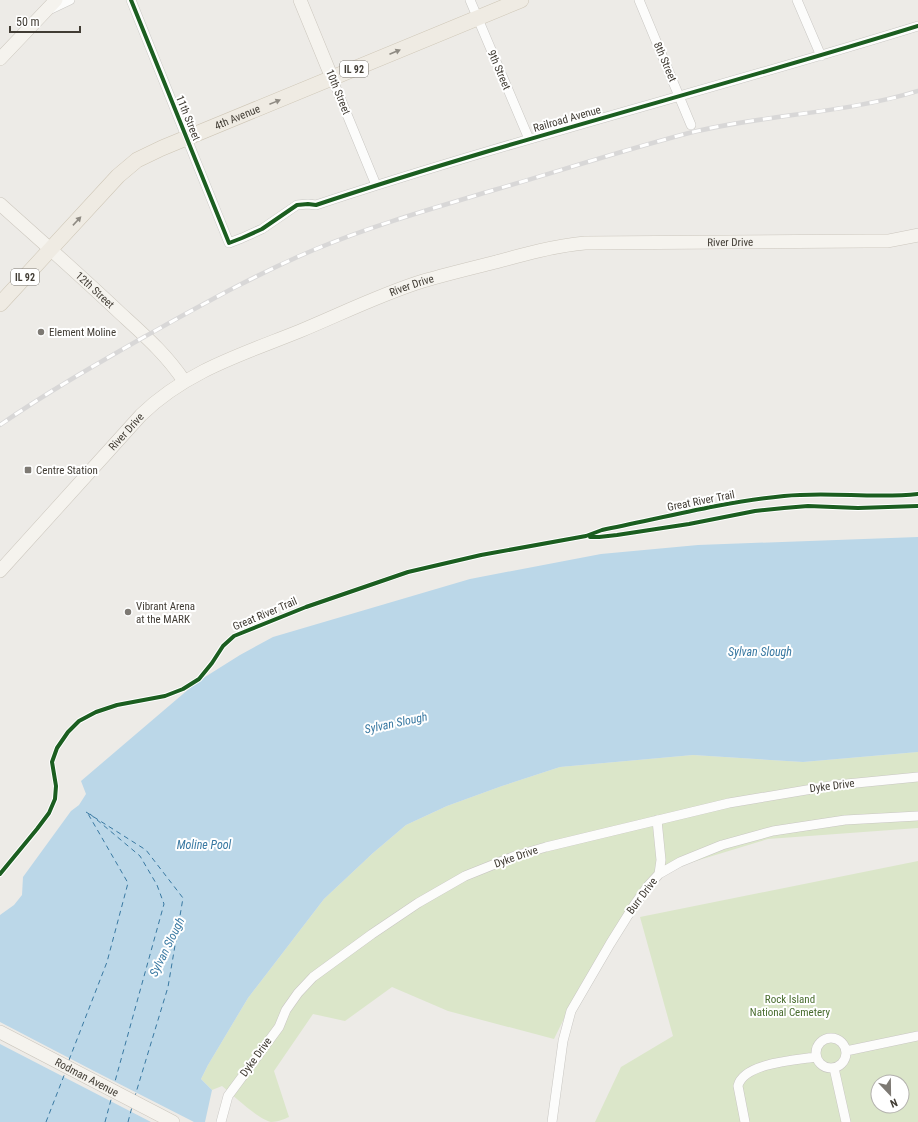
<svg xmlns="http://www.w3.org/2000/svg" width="918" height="1122" font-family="'Roboto Condensed',sans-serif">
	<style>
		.green { fill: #dbe6c9; fill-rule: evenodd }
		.water { fill: #bbd7e8 }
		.pier { fill: #edebe7 }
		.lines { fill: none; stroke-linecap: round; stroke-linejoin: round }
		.ferry { stroke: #3979a2; stroke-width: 1; stroke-dasharray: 5 4; stroke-linecap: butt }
		.street-casing { stroke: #c9c7c3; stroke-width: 10 }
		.secondary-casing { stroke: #ccc7be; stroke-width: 14 }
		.primary-casing { stroke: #cec6b6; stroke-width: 16 }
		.street { stroke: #fcfcfb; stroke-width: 9 }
		.secondary { stroke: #f5f3ee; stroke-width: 13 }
		.primary { stroke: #efebe3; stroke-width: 15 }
		.rail-casing { stroke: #d8d7d7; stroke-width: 4.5 }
		.rail { stroke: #fff; stroke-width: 3; stroke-dasharray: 9; stroke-linecap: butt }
		.cycleway-casing { stroke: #fff; stroke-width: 6 }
		.cycleway { stroke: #1b5e20; stroke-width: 4 }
		.oneway { fill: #8f8b83 }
		.poi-dot { fill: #7d7973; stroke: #fff; stroke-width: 1.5 }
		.labels { text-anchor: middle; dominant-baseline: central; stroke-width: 4; stroke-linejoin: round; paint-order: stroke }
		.shield { fill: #fff; stroke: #7a7671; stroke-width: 1 }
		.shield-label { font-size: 10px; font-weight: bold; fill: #413c34 }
		.street-label { font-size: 11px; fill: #413c34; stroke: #fff }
		.poi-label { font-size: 11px; fill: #413c34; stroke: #fff; text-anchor: start }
		.park-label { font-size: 11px; fill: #486c2e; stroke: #fff }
		.water-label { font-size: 12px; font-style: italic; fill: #3979a2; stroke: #fff }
	</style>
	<rect width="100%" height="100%" fill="#edebe7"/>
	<path class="green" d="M 918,752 L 918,828 L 768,839 L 653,874 L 580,986 L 554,1039 L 448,1011 L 392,987 L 345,1021 L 313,1014 L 274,1071 L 289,1117 C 284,1119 278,1122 271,1122 C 258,1119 234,1096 222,1086 L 212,1090 L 201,1079 L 208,1065 L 248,998 L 324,899 L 373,853 L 406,825 L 447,806 L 502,786 L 560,767 L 693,755 L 803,762 Z
		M 918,861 L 918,1122 L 595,1122 L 621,1067 L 673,1036 L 640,917 ZM 878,1082 L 902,1082 L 902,1106 L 878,1106 Z"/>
	<path class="water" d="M 918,537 L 918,752 L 803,762 L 693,755 L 560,767 L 502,786 L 447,806 L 406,825 L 373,853 L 324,899 L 248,998 L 208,1065 L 201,1079 L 212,1090 L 205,1122 L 0,1122 L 0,915 L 14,905 L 22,895 L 23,877 L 71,811 L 79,805 L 86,794 L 81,781 L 197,682 L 240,655 L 273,637 L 470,579 L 601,554 L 698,545 Z"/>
	<path class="pier" d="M 0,1022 L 94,1071 L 194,1122 L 151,1122 L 0,1044 Z"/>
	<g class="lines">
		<path class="ferry" d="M 86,812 L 146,850 L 183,898 L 168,987 L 135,1096
			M 90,814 L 140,856 L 157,885 L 164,904 L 114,1085
			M 69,1060 L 107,962 L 128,883 L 87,812
			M 46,1122 L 65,1073
			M 105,1122 L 112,1096
			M 128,1122 L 132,1107"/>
		<defs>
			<path id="street" d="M 131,0 L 229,243 L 242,238 L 262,229 L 297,205 L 308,204 L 316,205 C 515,139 718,88 918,26
				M 470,0 L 529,139
				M 639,0 L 691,125
				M 797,0 L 821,56
				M 51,9 L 70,0
				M 332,78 L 376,185
				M 657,820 L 661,860 L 659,874
				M816 1053a15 15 0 1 1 30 0a15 15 0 1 1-30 0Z
				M 846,1051 L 918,1036
				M 834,1068 L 846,1122
				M 221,1122 L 228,1096 L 279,1027 L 286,1010 L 298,993 L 313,977 L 372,934 L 418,903 L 465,876 L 515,856 L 546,847 L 729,803 L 836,785 L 918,777
				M 552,1122 L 563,1041 L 571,1011 L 610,944 L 635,904 L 648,886 L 659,874 L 680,862 L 722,845 L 773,831 L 845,820 L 918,816
				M 745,1122 L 738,1086 C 743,1063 796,1060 816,1057"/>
			<g id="secondary">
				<path d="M 300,0 L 332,78"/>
				<path d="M 0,59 L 56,0"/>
				<path id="s1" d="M 0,204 C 40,240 81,276 120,313 C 144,335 166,354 184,381"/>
				<path id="s2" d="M 0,571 L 141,415 C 186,371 243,354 300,331 C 341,314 381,294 423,281 C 447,274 472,268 496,262 C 525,254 554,246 585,243 L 867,241 L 888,241 L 918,235"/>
				<path id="s3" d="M 0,1032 L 173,1122"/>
			</g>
			<g id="primary">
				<path id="s4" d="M 0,304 L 118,176 L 137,160 L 162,148 L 521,0"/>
			</g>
		</defs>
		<use href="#street" class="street-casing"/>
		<use href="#secondary" class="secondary-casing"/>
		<use href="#primary" class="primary-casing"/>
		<use href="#street" class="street"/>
		<use href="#secondary" class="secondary"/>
		<use href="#primary" class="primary"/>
		<defs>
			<path id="rail" d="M 0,425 C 46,393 95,365 144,337 C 200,306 256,274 316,249 C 374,225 434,208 494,190 C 559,171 624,150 689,133 C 765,114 844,114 918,91"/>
		</defs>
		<use href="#rail" class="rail-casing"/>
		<use href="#rail" class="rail"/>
		<defs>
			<path id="cycleway" d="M 131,0 L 229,243 L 242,238 L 262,229 L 297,205 L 308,204 L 316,205 C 515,139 718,88 918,26
				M 590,537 L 599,537 L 617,535 L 689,524 L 755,511 L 784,508 L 808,506 L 858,508 L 918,506
				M 0,874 L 37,829 L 49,813 L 55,799 L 56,786 L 52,762 L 57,748 L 68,732 L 79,721 L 96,712 L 117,705 L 165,696 L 183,689 L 199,679 L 212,663 L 223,646 L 234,636 L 306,607 L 408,572 L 481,555 L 586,536 L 602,530 C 662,518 723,502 784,496 C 829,491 873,499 918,494"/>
		</defs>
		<use href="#cycleway" class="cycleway-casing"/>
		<use href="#cycleway" class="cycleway"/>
	</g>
	<defs><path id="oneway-solid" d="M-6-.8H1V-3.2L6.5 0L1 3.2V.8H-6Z"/></defs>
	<g class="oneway">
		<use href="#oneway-solid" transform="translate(395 52) rotate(-23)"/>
		<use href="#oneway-solid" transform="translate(275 102) rotate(-22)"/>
		<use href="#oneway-solid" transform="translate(77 221) rotate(-47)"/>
	</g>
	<g class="poi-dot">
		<circle cx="41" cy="332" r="4"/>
		<rect x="24" y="466" width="8" height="8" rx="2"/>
		<circle cx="128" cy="612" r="4"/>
	</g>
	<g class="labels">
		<g class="shield">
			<rect x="340" y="61" width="28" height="16" rx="3"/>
			<rect x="11" y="269" width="28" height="16" rx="3"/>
		</g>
		<g class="shield-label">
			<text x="354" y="69">IL 92</text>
			<text x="25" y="277">IL 92</text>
		</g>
		<g class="street-label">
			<text transform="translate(665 62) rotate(67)">8th Street</text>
			<text transform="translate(499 70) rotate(67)">9th Street</text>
			<text transform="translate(338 92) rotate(68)">10th Street</text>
			<text transform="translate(188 118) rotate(68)">11th Street</text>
			<text stroke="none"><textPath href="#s4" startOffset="308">4th Avenue</textPath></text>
			<text transform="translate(567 119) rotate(-16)">Railroad Avenue</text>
			<text stroke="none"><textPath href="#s2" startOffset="836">River Drive</textPath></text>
			<text stroke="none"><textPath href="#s2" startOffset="512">River Drive</textPath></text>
			<text stroke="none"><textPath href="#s1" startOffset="128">12th Street</textPath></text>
			<text stroke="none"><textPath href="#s2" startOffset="188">River Drive</textPath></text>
			<text transform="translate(701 501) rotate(-11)">Great River Trail</text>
			<text transform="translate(265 614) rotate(-23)">Great River Trail</text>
			<text transform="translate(832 786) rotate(-7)">Dyke Drive</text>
			<text transform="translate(516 857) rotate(-19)">Dyke Drive</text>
			<text transform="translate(642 896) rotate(-53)">Burr Drive</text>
			<text transform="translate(256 1057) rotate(-54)">Dyke Drive</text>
			<text stroke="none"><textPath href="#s3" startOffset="98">Rodman Avenue</textPath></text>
		</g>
		<g class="poi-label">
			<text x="49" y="332">Element Moline</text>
			<text x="36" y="470">Centre Station</text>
			<text x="136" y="606">Vibrant Arena<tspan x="136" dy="13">at the MARK</tspan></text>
		</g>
		<g class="park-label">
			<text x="790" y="999">Rock Island<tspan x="790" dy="13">National Cemetery</tspan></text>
		</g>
		<g class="water-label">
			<text x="760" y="652">Sylvan Slough</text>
			<text transform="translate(396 723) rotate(-12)">Sylvan Slough</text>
			<text x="204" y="845">Moline Pool</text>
			<text transform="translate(167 947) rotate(-64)">Sylvan Slough</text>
		</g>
	</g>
	<g transform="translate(890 1094) rotate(158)"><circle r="19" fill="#ffffff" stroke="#b3b1ae"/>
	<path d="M0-3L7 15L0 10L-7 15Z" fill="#7d7973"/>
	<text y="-6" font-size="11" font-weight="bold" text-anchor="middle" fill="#413c34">N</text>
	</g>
	<path d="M10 26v6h70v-6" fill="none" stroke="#413c34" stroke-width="2"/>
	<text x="16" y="26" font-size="12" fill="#413c34" stroke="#ffffff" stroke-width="3" paint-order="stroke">50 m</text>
</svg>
